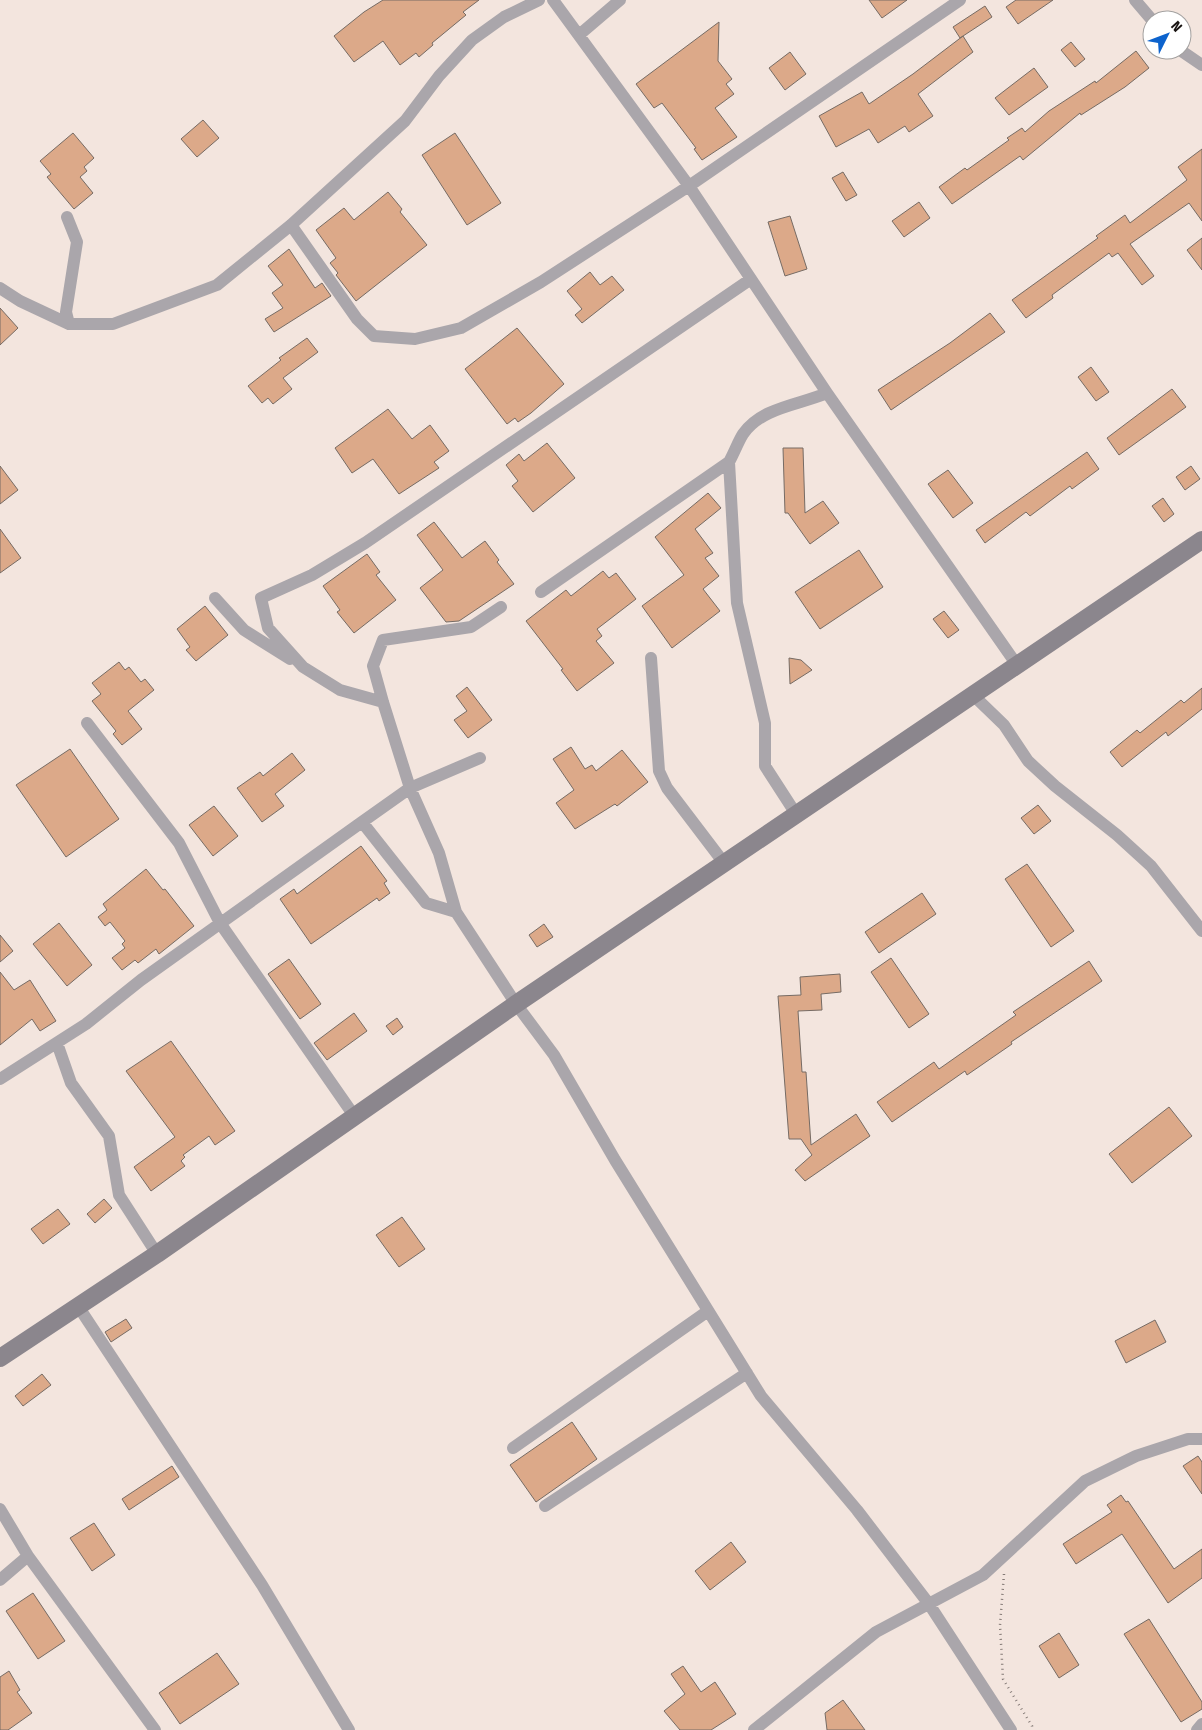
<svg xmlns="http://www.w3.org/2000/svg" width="1202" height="1730" font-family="'Fira Sans Condensed',sans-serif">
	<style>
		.building { fill: #dca989; stroke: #766b64 }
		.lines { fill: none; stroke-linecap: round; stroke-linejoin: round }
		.path { stroke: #847a76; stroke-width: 2.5; stroke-dasharray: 1 4; stroke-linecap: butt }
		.street { stroke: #aaa6ab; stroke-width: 12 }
		.secondary { stroke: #8b868d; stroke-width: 18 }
	</style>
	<rect width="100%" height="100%" fill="#f3e5de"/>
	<path class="building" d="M 383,0 L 479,0 L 463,12 L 466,15 L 432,43 L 433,45 L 419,57 L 416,53 L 400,65 L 383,41 L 354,62 L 334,36 L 364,12 Z
		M 869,0 L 907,0 L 882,18 Z
		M 1016,0 L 1053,0 L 1018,24 L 1006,7 Z
		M 985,6 L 992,17 L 960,38 L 953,27 Z
		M 719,22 L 718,61 L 732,79 L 726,84 L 734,94 L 715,108 L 737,137 L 702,160 L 694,149 L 696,148 L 662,103 L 654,108 L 636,84 Z
		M 963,36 L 973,52 L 918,94 L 933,116 L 909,132 L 905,126 L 878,143 L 869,129 L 836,147 L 819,116 L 862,92 L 869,104 L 913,74 Z
		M 1071,42 L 1085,59 L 1075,67 L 1061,50 Z
		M 1136,51 L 1149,68 L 1125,87 L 1081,115 L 1080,113 L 1023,160 L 1020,156 L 952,204 L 939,187 L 965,168 L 967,170 L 1009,140 L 1007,138 L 1022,128 L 1025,132 L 1049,111 L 1095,81 L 1096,83 Z
		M 790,52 L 806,74 L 785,90 L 769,68 Z
		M 1034,68 L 1048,87 L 1009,115 L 995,98 Z
		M 203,120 L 219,138 L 197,157 L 181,139 Z
		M 73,133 L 94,158 L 84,167 L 87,171 L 80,177 L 93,193 L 74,209 L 47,177 L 51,174 L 40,161 Z
		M 455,133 L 501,203 L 467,225 L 422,155 Z
		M 1202,149 L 1202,221 L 1189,203 L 1130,244 L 1154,276 L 1142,285 L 1118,253 L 1112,257 L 1109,253 L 1052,295 L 1053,298 L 1026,318 L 1012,300 L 1098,238 L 1096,236 L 1125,215 L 1130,223 L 1187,180 L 1178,167 Z
		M 843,172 L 857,195 L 846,201 L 832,178 Z
		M 388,192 L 402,209 L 400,212 L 427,245 L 356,301 L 336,275 L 338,273 L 330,263 L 336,258 L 316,230 L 344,208 L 354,220 Z
		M 919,202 L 930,218 L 904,237 L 892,221 Z
		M 790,216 L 807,269 L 785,276 L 768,222 Z
		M 1202,238 L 1202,270 L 1187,250 Z
		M 289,249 L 315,288 L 322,283 L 331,296 L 274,332 L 265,319 L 283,308 L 272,293 L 283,285 L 268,266 Z
		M 590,272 L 600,285 L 612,276 L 624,290 L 582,323 L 575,315 L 582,309 L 567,291 Z
		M 0,308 L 18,328 L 0,345 Z
		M 990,313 L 1005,332 L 891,410 L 878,390 L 950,343 Z
		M 517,328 L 564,384 L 531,413 L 518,422 L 515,418 L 507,424 L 465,369 Z
		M 307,338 L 318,352 L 283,378 L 292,389 L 273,404 L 268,398 L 262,403 L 248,386 L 281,360 L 279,358 Z
		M 1091,367 L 1109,392 L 1096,401 L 1078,377 Z
		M 1172,389 L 1186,407 L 1119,455 L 1107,438 Z
		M 388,409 L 412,439 L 430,425 L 449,451 L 434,462 L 439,468 L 399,494 L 373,459 L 352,473 L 335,448 Z
		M 547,443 L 575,478 L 533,512 L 512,486 L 518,481 L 506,465 L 519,454 L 524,461 Z
		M 783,448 L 803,448 L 805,513 L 823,501 L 839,523 L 810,544 L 788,513 L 785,513 Z
		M 1087,452 L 1099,469 L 1072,489 L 1070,486 L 1030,516 L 1026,512 L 985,543 L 976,530 Z
		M 0,466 L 18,490 L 0,504 Z
		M 1191,466 L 1200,479 L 1185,490 L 1176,477 Z
		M 948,470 L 973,503 L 953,518 L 928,484 Z
		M 708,493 L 721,508 L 695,529 L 713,553 L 705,558 L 719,576 L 703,589 L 720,611 L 672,648 L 642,606 L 684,575 L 655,537 Z
		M 1163,498 L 1174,514 L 1164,522 L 1152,506 Z
		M 434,522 L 462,558 L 485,541 L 499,560 L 497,562 L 514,584 L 459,621 L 446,622 L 420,588 L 443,570 L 417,535 Z
		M 0,529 L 21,558 L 0,573 Z
		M 859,550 L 883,587 L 820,629 L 795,592 Z
		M 367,554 L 380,572 L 376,575 L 396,600 L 354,633 L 337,612 L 340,610 L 323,586 Z
		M 603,571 L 609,578 L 616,573 L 636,599 L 597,629 L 602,636 L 596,641 L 614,663 L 577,691 L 561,670 L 563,669 L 526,621 L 566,590 L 571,596 Z
		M 205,606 L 228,635 L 196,661 L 186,650 L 190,647 L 177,629 Z
		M 944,611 L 959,630 L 948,638 L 933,619 Z
		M 789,658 L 801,660 L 812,670 L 790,684 Z
		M 119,662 L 125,670 L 129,667 L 141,682 L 145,679 L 154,690 L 128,711 L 142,729 L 122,745 L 113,734 L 116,731 L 92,701 L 101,694 L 92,683 Z
		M 467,687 L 492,720 L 468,738 L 454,720 L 467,711 L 456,696 Z
		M 1202,688 L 1202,709 L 1168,736 L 1166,732 L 1122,767 L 1110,752 L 1137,730 L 1140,733 L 1181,700 L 1184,703 Z
		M 571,747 L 585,769 L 592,765 L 596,771 L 622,750 L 648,782 L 617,806 L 615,804 L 575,829 L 556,803 L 574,790 L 553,759 Z
		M 70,749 L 119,819 L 66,857 L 16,785 Z
		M 292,753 L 305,770 L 275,794 L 284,806 L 262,822 L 237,788 L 260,772 L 263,776 Z
		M 1038,805 L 1051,821 L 1034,834 L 1021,818 Z
		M 214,806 L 238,836 L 213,856 L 189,825 Z
		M 361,846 L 387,881 L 384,883 L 390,893 L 379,901 L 377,898 L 311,944 L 280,899 L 294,889 L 297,894 Z
		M 1027,864 L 1074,931 L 1051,947 L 1005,879 Z
		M 146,869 L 163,890 L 165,889 L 194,926 L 159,954 L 156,949 L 138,963 L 135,960 L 122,970 L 112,958 L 125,948 L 122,944 L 125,941 L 110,922 L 105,926 L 98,917 L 107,910 L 103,904 Z
		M 922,893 L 936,914 L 879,953 L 865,932 Z
		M 59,923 L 92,965 L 67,986 L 33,944 Z
		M 544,924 L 553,937 L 537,947 L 529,935 Z
		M 0,935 L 13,951 L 0,962 Z
		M 891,958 L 929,1014 L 909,1028 L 871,972 Z
		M 289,959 L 321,1004 L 300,1019 L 268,974 Z
		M 1089,961 L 1102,981 L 1011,1042 L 1012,1044 L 967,1075 L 965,1071 L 892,1122 L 877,1102 L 934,1062 L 939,1069 L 1016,1015 L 1013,1012 Z
		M 0,972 L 14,990 L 30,980 L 56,1021 L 40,1031 L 32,1019 L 0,1045 Z
		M 840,974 L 841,992 L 821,994 L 822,1010 L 798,1011 L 802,1072 L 806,1072 L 811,1145 L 856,1114 L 870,1136 L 805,1181 L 795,1170 L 812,1155 L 801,1139 L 789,1139 L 778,996 L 801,995 L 800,977 Z
		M 354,1013 L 367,1031 L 327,1060 L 314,1043 Z
		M 397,1018 L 403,1027 L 393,1035 L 386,1026 Z
		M 171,1041 L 235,1131 L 215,1145 L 209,1136 L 183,1155 L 185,1157 L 181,1161 L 185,1166 L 151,1191 L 134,1167 L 175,1137 L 126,1071 Z
		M 1169,1107 L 1192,1136 L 1132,1183 L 1109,1154 Z
		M 104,1199 L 112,1208 L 95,1223 L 87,1214 Z
		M 58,1209 L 70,1224 L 43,1244 L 31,1229 Z
		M 402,1217 L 425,1249 L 399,1267 L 376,1235 Z
		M 126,1319 L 132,1328 L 111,1342 L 105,1332 Z
		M 1155,1320 L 1166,1342 L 1126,1363 L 1115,1341 Z
		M 42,1374 L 51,1385 L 23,1406 L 15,1396 Z
		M 572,1422 L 597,1459 L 536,1502 L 510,1465 Z
		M 1198,1456 L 1202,1462 L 1202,1494 L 1183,1466 Z
		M 172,1466 L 179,1477 L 129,1510 L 122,1499 Z
		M 1121,1495 L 1126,1502 L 1128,1501 L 1174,1569 L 1202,1549 L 1202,1578 L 1168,1603 L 1122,1534 L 1076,1564 L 1063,1544 L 1112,1512 L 1107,1505 Z
		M 94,1523 L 115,1555 L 92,1571 L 70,1538 Z
		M 731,1542 L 746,1562 L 710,1590 L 695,1571 Z
		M 33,1593 L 65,1641 L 38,1659 L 6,1611 Z
		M 1149,1619 L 1202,1702 L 1202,1709 L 1181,1722 L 1124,1634 Z
		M 1059,1633 L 1079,1665 L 1059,1678 L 1039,1646 Z
		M 217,1653 L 239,1684 L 180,1724 L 159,1693 Z
		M 683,1666 L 701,1692 L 715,1682 L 736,1714 L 711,1730 L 680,1730 L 664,1711 L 685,1694 L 671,1674 Z
		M 9,1671 L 20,1690 L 17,1692 L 32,1713 L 8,1730 L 0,1730 L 0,1677 Z
		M 843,1700 L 865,1730 L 827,1730 L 825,1713 Z"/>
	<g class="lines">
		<path class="path" d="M 1004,1574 L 1000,1625 L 1003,1679 L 1032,1726 L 1032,1730"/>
		<path class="street" d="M 553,0 L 689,186 L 827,393 L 1017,665
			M 1135,0 L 1152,20
			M 579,35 L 620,0
			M 1180,50 L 1202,65
			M 67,217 L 77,242 L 66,312 L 69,324
			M 291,225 L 357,319 L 374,336 L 415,339 L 461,328 L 541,282 L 689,186 L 960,0
			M 0,288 L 20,301 L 69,324 L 113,324 L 217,285 L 291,225 L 405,121 L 439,76 L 472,40 L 504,17 L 539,0
			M 729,462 L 737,603 L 765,723 L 765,766 L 796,814
			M 541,592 L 729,462 C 734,453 738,442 743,434 C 762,407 799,405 827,393
			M 215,598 L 244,630 L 290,659
			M 501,607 L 471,627 L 383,640 L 373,666 L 383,702 L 410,788 L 439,853 L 456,912 L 516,1004 L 554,1055 L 615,1160 L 761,1396 L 857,1510 L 929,1604 L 1011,1730
			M 651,658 L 659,771 L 667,788 L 724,863
			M 973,695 L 1004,725 L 1028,761 L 1055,786 L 1117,835 L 1151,866 L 1202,931
			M 383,702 L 340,690 L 303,667 L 268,628 L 261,598 L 312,575 L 365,543 L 751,279
			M 87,723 L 179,843 L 220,923 L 355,1117
			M 456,912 L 426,903 L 362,822 L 410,788 L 480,758
			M 57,1043 L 71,1083 L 109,1136 L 119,1195 L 157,1254
			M 0,1079 L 86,1024 L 141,980 L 362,822
			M 78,1306 L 262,1585 L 349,1730
			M 513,1448 L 708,1311
			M 545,1506 L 747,1373
			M 0,1509 L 28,1556 L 155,1730
			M 0,1580 L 28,1556
			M 754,1730 L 876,1632 L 983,1575 L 1085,1481 L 1136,1456 L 1188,1439 L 1202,1439
			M 1197,1730 L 1202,1724"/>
		<path class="secondary" d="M 0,1358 L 157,1254 L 516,1004 L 1202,540"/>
	</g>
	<g transform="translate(1167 35) rotate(48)"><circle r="24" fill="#ffffff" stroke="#a3a1a0"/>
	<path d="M0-4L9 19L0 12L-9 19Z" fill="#0d63cd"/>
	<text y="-8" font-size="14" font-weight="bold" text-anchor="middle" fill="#181311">N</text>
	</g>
</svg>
